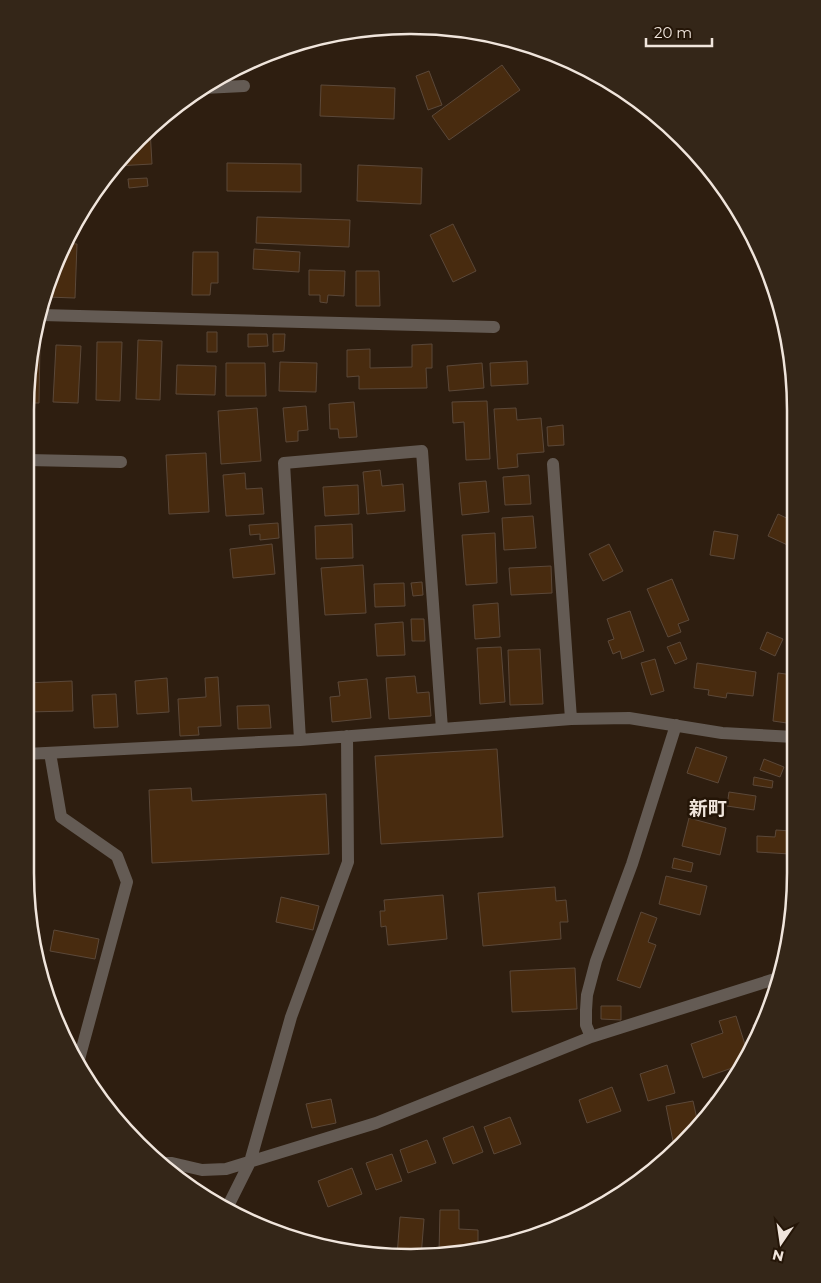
<svg xmlns="http://www.w3.org/2000/svg" width="821" height="1283" font-family="Montserrat,'Noto Sans JP',sans-serif">
	<style>
		.building { fill: #482b0f; stroke: #5b4839 }
		.lines { fill: none; stroke-linecap: round; stroke-linejoin: round }
		.minor { stroke: #645b54; stroke-width: 12 }
		.labels { text-anchor: middle; dominant-baseline: central; stroke-width: 5; stroke-linejoin: round; paint-order: stroke }
		.quarter-label { font-size: 19px; font-weight: bold; fill: #f0e5dc; stroke: #241507 }
		.rim { fill: none; stroke: #f0e5dc; stroke-width: 2.5 }
	</style>
	<rect width="100%" height="100%" fill="#2e1e10"/>
	<path class="building" d="M 351,32 L 351,34 L 331,35 Z
		M 552,53 L 566,60 L 560,64 Z
		M 502,65 L 520,90 L 449,140 L 432,116 Z
		M 429,71 L 442,105 L 428,110 L 416,76 Z
		M 321,85 L 395,88 L 394,119 L 320,116 Z
		M 150,129 L 152,164 L 116,166 L 116,163 L 120,157 Z
		M 227,163 L 301,164 L 301,192 L 227,191 Z
		M 358,165 L 422,168 L 421,204 L 357,201 Z
		M 147,178 L 148,186 L 129,188 L 128,179 Z
		M 257,217 L 350,220 L 349,247 L 256,243 Z
		M 453,224 L 476,271 L 453,282 L 430,235 Z
		M 64,243 L 77,244 L 75,298 L 47,297 L 58,263 L 63,264 Z
		M 254,249 L 300,252 L 299,272 L 253,269 Z
		M 193,252 L 218,252 L 218,283 L 211,283 L 210,295 L 192,295 Z
		M 309,270 L 345,271 L 344,296 L 328,295 L 327,303 L 320,302 L 320,295 L 309,295 Z
		M 356,271 L 379,271 L 380,306 L 356,306 Z
		M 207,332 L 217,332 L 217,352 L 207,352 Z
		M 248,334 L 267,334 L 268,346 L 248,347 Z
		M 273,334 L 285,334 L 284,351 L 273,352 Z
		M 138,340 L 162,341 L 160,400 L 136,399 Z
		M 97,342 L 122,342 L 120,401 L 96,400 Z
		M 34,343 L 40,343 L 39,403 L 28,403 L 28,360 Z
		M 432,344 L 432,368 L 426,368 L 427,388 L 359,389 L 359,376 L 347,377 L 347,350 L 370,349 L 370,368 L 412,367 L 412,345 Z
		M 56,345 L 81,346 L 78,403 L 53,402 Z
		M 527,361 L 528,384 L 491,386 L 490,363 Z
		M 280,362 L 317,363 L 316,392 L 279,391 Z
		M 226,363 L 265,363 L 266,396 L 226,396 Z
		M 482,363 L 484,388 L 449,391 L 447,366 Z
		M 177,365 L 216,366 L 215,395 L 176,394 Z
		M 487,401 L 490,459 L 466,460 L 464,422 L 453,423 L 452,402 Z
		M 354,402 L 357,437 L 339,438 L 338,429 L 330,429 L 329,404 Z
		M 306,406 L 308,430 L 298,431 L 298,441 L 286,442 L 283,408 Z
		M 257,408 L 261,461 L 221,464 L 218,411 Z
		M 516,408 L 517,420 L 541,418 L 544,452 L 517,454 L 518,467 L 498,469 L 494,409 Z
		M 563,425 L 564,445 L 548,446 L 547,427 Z
		M 206,453 L 209,512 L 169,514 L 166,455 Z
		M 380,470 L 382,486 L 403,484 L 405,511 L 367,514 L 363,472 Z
		M 245,473 L 246,489 L 262,488 L 264,514 L 226,516 L 223,475 Z
		M 529,475 L 531,504 L 505,505 L 503,477 Z
		M 486,481 L 489,512 L 462,515 L 459,483 Z
		M 358,485 L 359,514 L 325,516 L 323,487 Z
		M 778,514 L 795,522 L 794,548 L 768,536 Z
		M 533,516 L 536,548 L 504,550 L 502,518 Z
		M 278,523 L 279,538 L 260,540 L 260,534 L 250,535 L 249,525 Z
		M 352,524 L 353,558 L 316,559 L 315,526 Z
		M 714,531 L 738,535 L 734,559 L 710,555 Z
		M 495,533 L 497,583 L 466,585 L 462,535 Z
		M 272,544 L 275,574 L 233,578 L 230,549 Z
		M 609,544 L 623,571 L 603,581 L 589,554 Z
		M 363,565 L 366,613 L 325,615 L 321,568 Z
		M 551,566 L 552,593 L 511,595 L 509,568 Z
		M 672,579 L 689,620 L 678,624 L 681,632 L 668,637 L 647,589 Z
		M 422,582 L 423,595 L 413,596 L 411,583 Z
		M 404,583 L 405,606 L 375,607 L 374,584 Z
		M 498,603 L 500,637 L 475,639 L 473,605 Z
		M 630,611 L 644,651 L 622,659 L 620,651 L 613,654 L 608,641 L 614,639 L 607,619 Z
		M 411,619 L 424,619 L 425,641 L 412,641 Z
		M 403,622 L 405,655 L 377,656 L 375,624 Z
		M 767,632 L 783,639 L 775,656 L 760,649 Z
		M 680,642 L 687,659 L 675,664 L 667,647 Z
		M 501,647 L 505,702 L 480,704 L 477,648 Z
		M 540,649 L 543,704 L 510,705 L 508,650 Z
		M 655,659 L 664,691 L 651,695 L 641,663 Z
		M 697,663 L 756,672 L 753,696 L 727,693 L 726,698 L 708,695 L 709,690 L 694,688 Z
		M 778,673 L 794,675 L 794,724 L 773,721 Z
		M 415,676 L 417,693 L 429,692 L 431,716 L 389,719 L 386,678 Z
		M 218,677 L 221,726 L 198,727 L 199,735 L 180,736 L 178,699 L 206,697 L 205,678 Z
		M 167,678 L 169,712 L 137,714 L 135,681 Z
		M 367,679 L 371,718 L 332,722 L 330,697 L 340,696 L 338,682 Z
		M 72,681 L 73,711 L 26,712 L 26,683 Z
		M 116,694 L 118,727 L 94,728 L 92,695 Z
		M 269,705 L 271,728 L 238,729 L 237,706 Z
		M 696,747 L 727,757 L 718,783 L 687,773 Z
		M 497,749 L 503,837 L 381,844 L 375,756 Z
		M 764,759 L 784,767 L 780,777 L 760,770 Z
		M 793,771 L 793,790 L 790,789 Z
		M 754,777 L 773,781 L 772,788 L 753,785 Z
		M 191,788 L 192,801 L 326,794 L 329,854 L 152,863 L 149,790 Z
		M 729,792 L 756,796 L 754,810 L 727,806 Z
		M 689,818 L 726,828 L 720,855 L 682,846 Z
		M 776,830 L 791,831 L 790,854 L 757,852 L 757,836 L 775,837 Z
		M 674,858 L 693,863 L 691,872 L 672,868 Z
		M 666,876 L 707,886 L 700,915 L 659,904 Z
		M 555,887 L 556,901 L 566,900 L 568,922 L 560,922 L 561,939 L 483,946 L 478,893 Z
		M 443,895 L 447,939 L 388,945 L 386,926 L 381,927 L 380,911 L 385,911 L 384,900 Z
		M 281,897 L 319,906 L 313,930 L 276,922 Z
		M 641,912 L 657,918 L 648,942 L 656,945 L 640,988 L 617,980 Z
		M 54,930 L 99,939 L 95,959 L 50,951 Z
		M 575,968 L 577,1009 L 512,1012 L 510,971 Z
		M 601,1006 L 621,1006 L 621,1020 L 601,1019 Z
		M 736,1016 L 747,1051 L 738,1066 L 703,1078 L 691,1044 L 723,1033 L 719,1021 Z
		M 766,1021 L 756,1037 L 753,1025 Z
		M 667,1065 L 675,1093 L 648,1101 L 640,1074 Z
		M 612,1087 L 621,1111 L 587,1123 L 579,1100 Z
		M 721,1093 L 714,1105 L 710,1098 Z
		M 331,1099 L 336,1123 L 312,1128 L 306,1104 Z
		M 693,1101 L 699,1128 L 687,1139 L 673,1141 L 666,1106 Z
		M 510,1117 L 521,1144 L 494,1154 L 484,1127 Z
		M 473,1126 L 483,1152 L 453,1164 L 443,1138 Z
		M 427,1140 L 436,1163 L 408,1173 L 400,1150 Z
		M 392,1154 L 402,1181 L 376,1190 L 366,1163 Z
		M 352,1168 L 362,1194 L 328,1207 L 318,1181 Z
		M 440,1210 L 459,1210 L 459,1229 L 478,1230 L 478,1249 L 454,1252 L 439,1252 Z
		M 400,1217 L 424,1219 L 421,1257 L 414,1258 L 397,1256 Z
		M 532,1235 L 511,1245 L 506,1245 L 505,1238 Z"/>
	<g class="lines">
		<path class="minor" d="M 203,88 L 244,86
			M 42,315 L 494,327
			M 28,460 L 121,462
			M 553,464 L 571,719
			M 300,740 L 284,463 L 422,451 L 442,729
			M 50,753 L 61,817 L 117,856 L 127,882 L 78,1063
			M 26,754 L 300,740 L 571,719 L 629,718 L 722,733 L 794,737
			M 591,1037 L 586,1025 L 586,1010 L 587,995 L 596,961 L 632,864 L 676,725
			M 161,1163 L 172,1163 L 202,1170 L 226,1169 L 376,1123 L 591,1037 L 778,978
			M 228,1206 L 250,1162 L 291,1017 L 348,862 L 347,736"/>
	</g>
	<g class="labels">
		<g class="quarter-label">
			<text x="708" y="808">新町</text>
		</g>
	</g>
	<path d="M0 0H821V1283H0ZM410 34H411A376 376 0 0 1 787 410V873A376 376 0 0 1 411 1249H410A376 376 0 0 1 34 873V410A376 376 0 0 1 410 34Z" fill="#342618" fill-rule="evenodd"/>
	<path class="rim" d="M410 34H411A376 376 0 0 1 787 410V873A376 376 0 0 1 411 1249H410A376 376 0 0 1 34 873V410A376 376 0 0 1 410 34Z"/>
	<g transform="translate(781 1243) rotate(193)" stroke="#241507" stroke-width="4" paint-order="stroke">
	<path d="M0-4L9 19L0 12L-9 19Z" fill="#f0e5dc"/>
	<text y="-8" font-size="14" font-weight="bold" text-anchor="middle" fill="#f0e5dc">N</text>
	</g>
	<path d="M646 38v8h66v-8" fill="none" stroke="#f0e5dc" stroke-width="2.5"/>
	<text x="654" y="38" font-size="15" fill="#f0e5dc" stroke="#241507" stroke-width="4" paint-order="stroke">20 m</text>
</svg>
